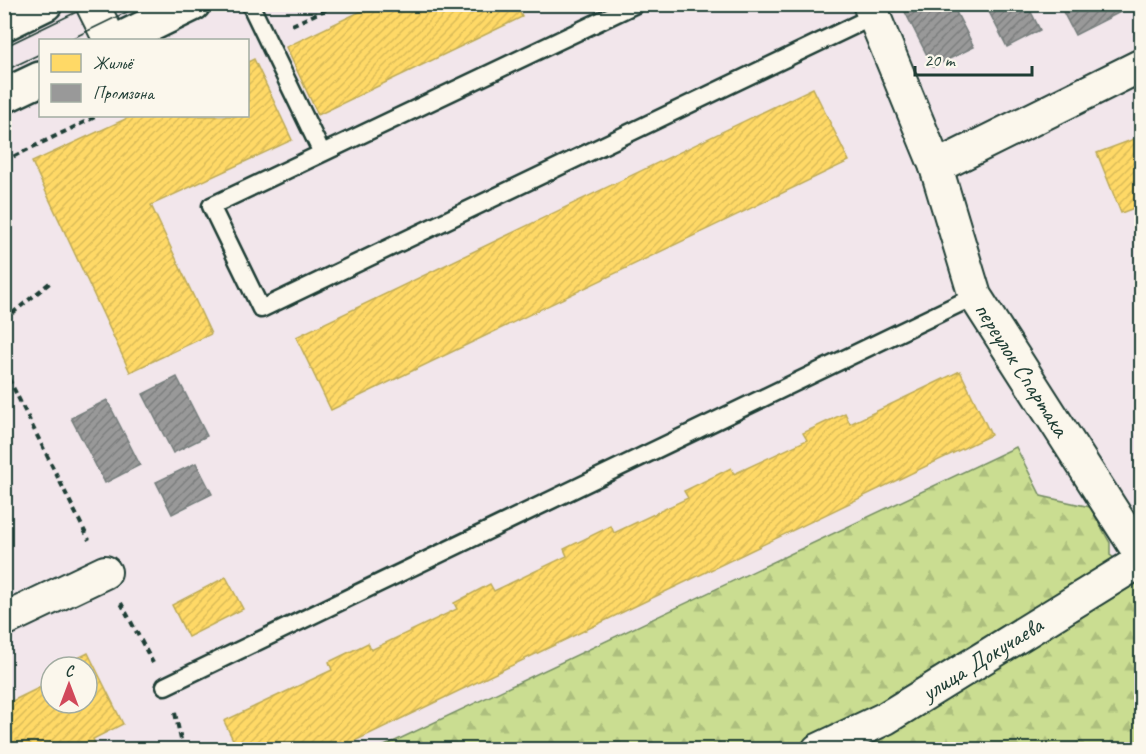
<svg xmlns="http://www.w3.org/2000/svg" width="1146" height="754" font-family="Caveat,sans-serif">
	<style>
		.forest { fill: url(#forest-firs); stroke: #748d62; stroke-width: 1.5 }
		.homes { fill: url(#homes-hatch); stroke: #bcaa57; stroke-width: 1.5 }
		.industry { fill: url(#industry-hatch); stroke: #747d7b; stroke-width: 1.5 }
		.lines { fill: none; stroke-linecap: round; stroke-linejoin: round }
		.lane-casing { stroke: #1f3d34; stroke-width: 21 }
		.street-casing { stroke: #1f3d34; stroke-width: 36 }
		.primary-casing { stroke: #1f3d34; stroke-width: 38 }
		.path { stroke: #1f3d34; stroke-width: 4; stroke-dasharray: 6 4.5; stroke-linecap: butt }
		.lane { stroke: #fbf7ec; stroke-width: 16 }
		.street { stroke: #fbf7ec; stroke-width: 32 }
		.primary { stroke: #fbf7ec; stroke-width: 33 }
		.tram { stroke: #1f3d34; stroke-width: 1.5 }
		.labels { text-anchor: middle; dominant-baseline: central; stroke-width: 6; stroke-linejoin: round; paint-order: stroke }
		.street-label { font-size: 24px; fill: #1f3d34; stroke: #fbf7ec }
	</style>
	<defs>
		<pattern id="forest-firs" width="22" height="20" patternUnits="userSpaceOnUse" patternTransform="scale(1.5)"><rect width="22" height="20" fill="#cadd91"/><path d="M5 1l3.5 6h-7zM16 11l3.5 6h-7z" fill="#adbf7e"/></pattern>
		<pattern id="homes-hatch" width="6" height="6" patternUnits="userSpaceOnUse" patternTransform="scale(1.5)"><rect width="6" height="6" fill="#ffd966"/><path d="M-1 1l2-2M0 6l6-6M5 7l2-2" fill="none" stroke="#dabb59"/></pattern>
		<pattern id="industry-hatch" width="6" height="6" patternUnits="userSpaceOnUse" patternTransform="scale(1.5)"><rect width="6" height="6" fill="#999"/><path d="M-1 1l2-2M0 6l6-6M5 7l2-2" fill="none" stroke="#7c7e7e"/></pattern>
	</defs>
	<rect width="100%" height="100%" fill="#f2e6eb"/>
	<filter id="ink" filterUnits="userSpaceOnUse"><feTurbulence type="fractalNoise" baseFrequency=".0167" numOctaves="2"/><feDisplacementMap in="SourceGraphic" scale="12" xChannelSelector="R" yChannelSelector="G"/><feConvolveMatrix kernelMatrix="1 2 1 2 8 2 1 2 1" color-interpolation-filters="sRGB"/></filter>
	<g filter="url(#ink)">
		<path class="forest" d="M 1016,447 L 1041,496 L 1090,507 L 1110,543 L 1110,555 L 1141,577 L 1141,749 L 376,750 Z"/>
		<path class="homes" d="M 376,4 L 516,4 L 522,17 L 318,115 L 286,47 Z
			M 254,59 L 292,140 L 151,205 L 211,334 L 130,372 L 32,162 L 132,116 L 248,116 L 248,62 Z
			M 813,88 L 849,161 L 331,410 L 296,337 Z
			M 1142,136 L 1142,205 L 1121,213 L 1097,153 Z
			M 960,371 L 991,435 L 336,750 L 238,750 L 224,721 L 332,670 L 329,662 L 368,643 L 371,650 L 457,609 L 454,603 L 490,584 L 494,591 L 567,556 L 564,549 L 611,526 L 614,533 L 688,498 L 684,491 L 731,468 L 734,474 L 807,440 L 803,433 L 845,413 L 850,424 Z
			M 226,577 L 243,609 L 188,637 L 172,605 Z
			M 88,653 L 123,724 L 93,739 L 98,750 L 4,750 L 4,705 L 51,682 L 51,703 L 87,703 L 87,667 L 60,667 Z"/>
		<path class="industry" d="M 901,4 L 952,4 L 974,47 L 933,67 Z
			M 985,4 L 1027,4 L 1040,30 L 1007,47 Z
			M 1059,4 L 1136,4 L 1075,35 Z
			M 177,377 L 207,436 L 173,453 L 143,394 Z
			M 107,400 L 140,465 L 105,483 L 71,418 Z
			M 196,463 L 212,494 L 172,514 L 156,482 Z"/>
		<g class="lines">
			<defs>
				<path id="lane" d="M 250,4 L 322,153
					M 636,4 L 211,206 L 261,309 L 874,16
					M 165,686 L 975,296"/>
				<g id="street">
					<path d="M 92,4 L 110,40"/>
					<path id="s1" d="M 869,4 L 936,167 L 975,296 L 1142,557"/>
					<path d="M 936,167 L 1142,65"/>
					<path d="M 4,620 L 105,572"/>
					<path id="s2" d="M 818,750 L 886,718 L 1142,560"/>
				</g>
				<path id="primary" d="M 4,24 L 45,4
					M 119,40 L 193,4
					M 4,96 L 40,79"/>
			</defs>
			<use href="#lane" class="lane-casing"/>
			<use href="#street" class="street-casing"/>
			<use href="#primary" class="primary-casing"/>
			<path class="path" d="M 292,25 L 338,4
				M 4,161 L 97,116
				M 4,320 L 52,281
				M 4,369 L 89,540
				M 121,603 L 153,663
				M 175,713 L 182,744 L 180,750"/>
			<use href="#lane" class="lane"/>
			<use href="#street" class="street"/>
			<use href="#primary" class="primary"/>
			<path class="tram" d="M 69,40 L 143,4
				M 4,47 L 93,4
				M 4,71 L 40,54"/>
		</g>
	</g>
	<g class="labels">
		<g class="street-label">
			<text stroke="none"><textPath href="#s1" startOffset="398">переулок Спартака</textPath></text>
			<text stroke="none"><textPath href="#s2" startOffset="188">улица Докучаева</textPath></text>
		</g>
	</g>
	<rect width="1146" height="754" fill="none" stroke="#fbf7ec" stroke-width="24"/>
	<rect x="12" y="12" width="1122" height="730" fill="none" stroke="#1f3d34" stroke-width="2" filter="url(#ink)"/>
	<rect x="39" y="39" width="210" height="78" fill="#fbf7ec" stroke="#a3ada2" stroke-width="1.5"/>
	<rect x="51" y="54" width="30" height="18" fill="#ffd966" stroke="#a3ada2" stroke-width="1.5"/>
	<text x="93" y="69" font-size="18" fill="#1f3d34">Жильё</text>
	<rect x="51" y="84" width="30" height="18" fill="#999999" stroke="#a3ada2" stroke-width="1.5"/>
	<text x="93" y="99" font-size="18" fill="#1f3d34">Промзона</text>
	<g transform="translate(69 685)"><circle r="28" fill="#fbf7ec" stroke="#a3ada2" stroke-width="1.5"/>
	<path d="M0-4.5L10 22L0 15L-10 22Z" fill="#d1495b"/>
	<text y="-9" font-size="16" font-weight="bold" text-anchor="middle" fill="#1f3d34">С</text>
	</g>
	<path d="M915 66v9h117v-9" fill="none" stroke="#1f3d34" stroke-width="3"/>
	<text x="924" y="66" font-size="18" fill="#1f3d34" stroke="#fbf7ec" stroke-width="4.5" paint-order="stroke">20 m</text>
</svg>
